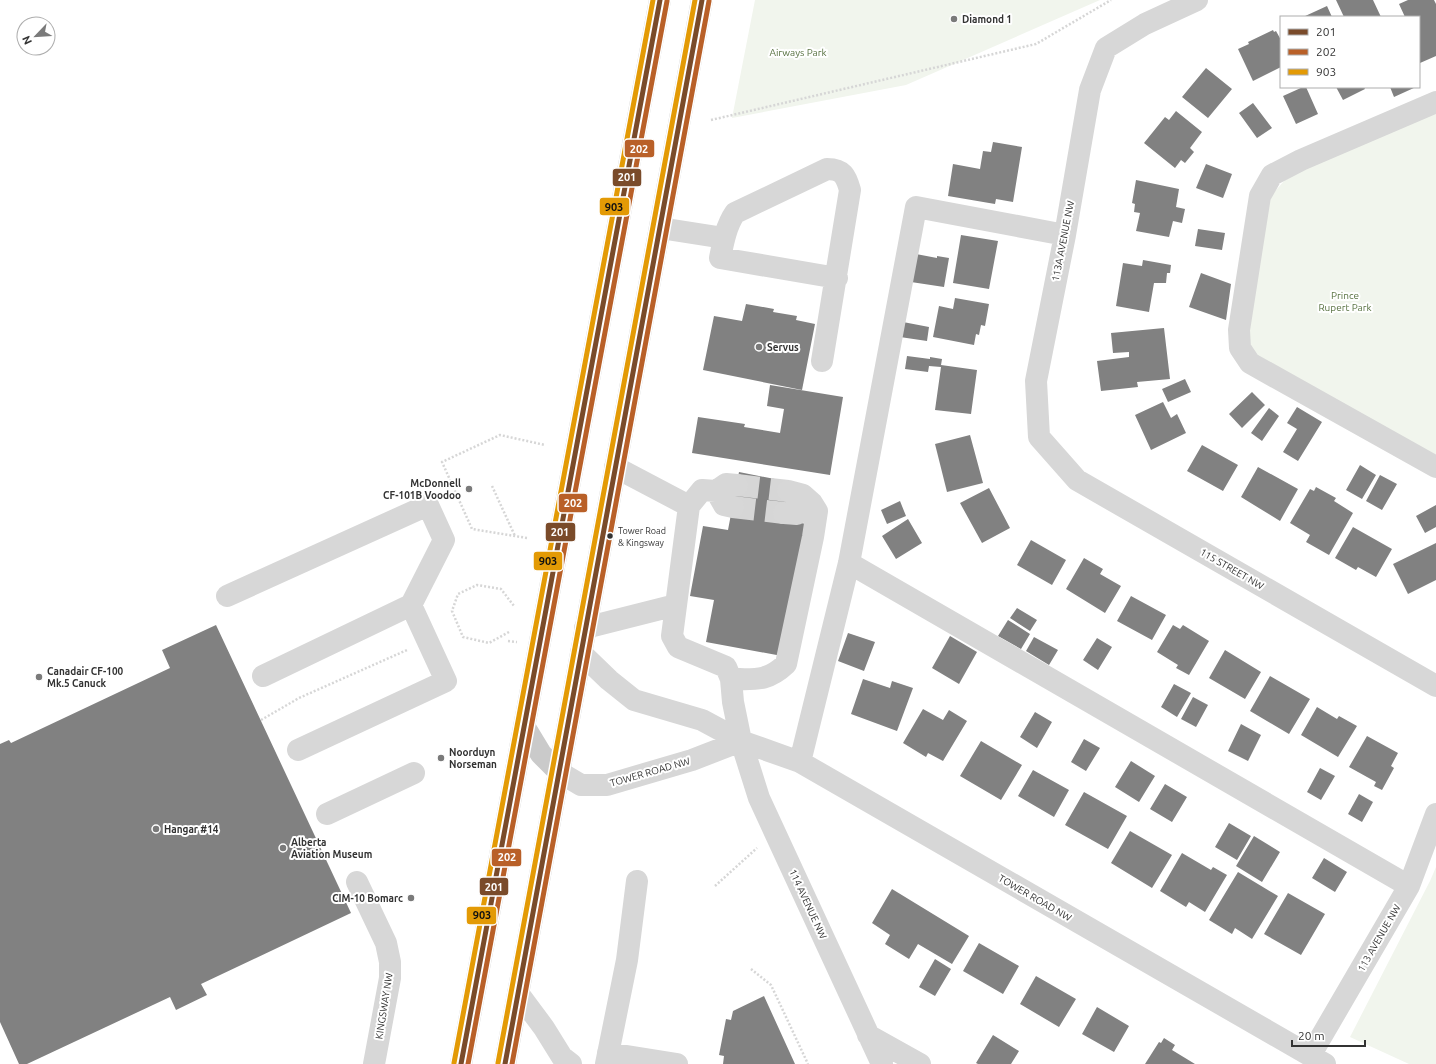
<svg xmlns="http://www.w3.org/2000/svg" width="1436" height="1064" font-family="Ubuntu,sans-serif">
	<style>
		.green { fill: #f1f5ed }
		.building { fill: #818181 }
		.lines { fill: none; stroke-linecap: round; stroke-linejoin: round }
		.minor-tunnel { stroke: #d6d6d6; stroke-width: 22; stroke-dasharray: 22 11; stroke-linecap: butt }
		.path { stroke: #d6d6d6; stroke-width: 2.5; stroke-dasharray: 2 2; stroke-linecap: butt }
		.minor { stroke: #d7d7d7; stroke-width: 22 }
		.major { stroke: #cacaca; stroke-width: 22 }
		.bus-1-casing { stroke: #fff; stroke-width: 8 }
		.bus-2-casing { stroke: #fff; stroke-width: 8 }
		.bus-3-casing { stroke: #fff; stroke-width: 8 }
		.bus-1 { stroke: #7a4b2a; stroke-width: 5 }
		.bus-2 { stroke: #b96028; stroke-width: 5 }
		.bus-3 { stroke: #e39a05; stroke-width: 5 }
		.poi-dot { fill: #7a7a7a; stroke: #fff; stroke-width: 1.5 }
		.bus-dot { fill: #333; stroke: #fff; stroke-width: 1.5 }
		.labels { text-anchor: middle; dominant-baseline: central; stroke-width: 4; stroke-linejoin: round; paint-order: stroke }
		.bus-label { font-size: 9px; fill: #333; stroke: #fff; text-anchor: start }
		.poi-label { font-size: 10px; font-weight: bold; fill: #333; stroke: #fff; text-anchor: start }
		.park-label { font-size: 10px; fill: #56703f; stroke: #fff }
		.street-label { font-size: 10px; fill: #333; stroke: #fff }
		.line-badge { stroke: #fff; stroke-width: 1.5 }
		.badge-label { font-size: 11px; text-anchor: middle; font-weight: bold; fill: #fff }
		.pale-badge-label { font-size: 11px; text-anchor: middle; font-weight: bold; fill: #111 }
	</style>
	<rect width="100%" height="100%" fill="#fff"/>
	<path class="green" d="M 755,0 L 1100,0 L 906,85 L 732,118 Z
		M 1436,107 L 1436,460 L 1258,357 L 1248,343 L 1247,326 L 1270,197 L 1284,181 L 1308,166 Z
		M 1436,867 L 1436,1064 L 1409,1064 L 1350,1037 L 1430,881 Z"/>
	<path class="building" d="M 1336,0 L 1373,0 L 1381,17 L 1344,17 Z
		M 1408,0 L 1434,0 L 1436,4 L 1436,56 L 1420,63 L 1419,61 L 1419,17 L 1405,17 L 1399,4 Z
		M 1327,6 L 1332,17 L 1303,17 Z
		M 1273,30 L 1274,32 L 1276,31 L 1281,40 L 1281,67 L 1253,81 L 1238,49 L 1249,44 L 1248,42 Z
		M 1206,68 L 1232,89 L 1208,118 L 1182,97 Z
		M 1303,87 L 1306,87 L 1318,114 L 1296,124 L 1283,96 Z
		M 1336,87 L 1364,87 L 1365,89 L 1343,100 Z
		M 1390,87 L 1416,87 L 1394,97 Z
		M 1253,103 L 1272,128 L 1257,138 L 1239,113 Z
		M 1176,111 L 1202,132 L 1190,148 L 1194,152 L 1185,163 L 1181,160 L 1175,168 L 1144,143 L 1165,117 L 1169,120 Z
		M 993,142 L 1022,147 L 1013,202 L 996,199 L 995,204 L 948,196 L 953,164 L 980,169 L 983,151 L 991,152 Z
		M 1206,164 L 1232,174 L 1223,198 L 1196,188 Z
		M 1136,180 L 1179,189 L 1176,207 L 1185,209 L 1182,223 L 1173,221 L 1169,237 L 1136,231 L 1140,213 L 1134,212 L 1135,204 L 1132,203 Z
		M 1198,229 L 1225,233 L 1222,250 L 1195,246 Z
		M 961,235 L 998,241 L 989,289 L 953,283 Z
		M 916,254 L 937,258 L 937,256 L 949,258 L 944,287 L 911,282 Z
		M 1143,260 L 1171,265 L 1170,273 L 1167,273 L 1166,283 L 1154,283 L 1149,312 L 1116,306 L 1123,263 L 1142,266 Z
		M 1201,273 L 1231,284 L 1226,320 L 1189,307 Z
		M 955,298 L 989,304 L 985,326 L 981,325 L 979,335 L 976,334 L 974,345 L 933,337 L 939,306 L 953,309 Z
		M 746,304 L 774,309 L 773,312 L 797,316 L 796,320 L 815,324 L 802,390 L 703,370 L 714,316 L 742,321 Z
		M 903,322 L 929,327 L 927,341 L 900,337 Z
		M 1164,328 L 1170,379 L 1137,382 L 1138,387 L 1101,391 L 1097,361 L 1129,357 L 1129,352 L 1113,353 L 1111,333 Z
		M 907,356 L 930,359 L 930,357 L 942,359 L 941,365 L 977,370 L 971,414 L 935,410 L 941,367 L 929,366 L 928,372 L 905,369 Z
		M 1185,379 L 1191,392 L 1168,402 L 1162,389 Z
		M 770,385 L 843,397 L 830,475 L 692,453 L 698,417 L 745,424 L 744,427 L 780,433 L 784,409 L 767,406 Z
		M 1252,392 L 1265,405 L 1242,428 L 1229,414 Z
		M 1163,402 L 1171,418 L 1177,414 L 1186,433 L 1151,450 L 1135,415 Z
		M 1297,407 L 1322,422 L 1298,461 L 1283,452 L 1297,429 L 1287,423 Z
		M 1269,408 L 1279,416 L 1262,441 L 1251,433 Z
		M 970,435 L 983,483 L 947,492 L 935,444 Z
		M 1202,445 L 1238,465 L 1223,491 L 1187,471 Z
		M 1360,465 L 1376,475 L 1362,499 L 1346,490 Z
		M 1258,467 L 1298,489 L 1280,521 L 1241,497 Z
		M 739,472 L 790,482 L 783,519 L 806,524 L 782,656 L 706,642 L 714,600 L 690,596 L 703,526 L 728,530 Z
		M 1380,475 L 1397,484 L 1382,510 L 1366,501 Z
		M 1316,487 L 1336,498 L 1334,501 L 1353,513 L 1329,555 L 1306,542 L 1310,535 L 1290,523 L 1310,489 L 1314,491 Z
		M 989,488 L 1010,528 L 982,543 L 960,503 Z
		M 900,501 L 906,516 L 887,524 L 881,510 Z
		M 1436,505 L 1436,527 L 1425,533 L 1416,516 Z
		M 908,519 L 922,543 L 896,559 L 882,536 Z
		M 1353,527 L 1392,549 L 1376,577 L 1358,567 L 1356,570 L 1335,558 Z
		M 1031,540 L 1066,560 L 1052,585 L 1017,565 Z
		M 1436,543 L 1436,580 L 1408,594 L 1393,564 Z
		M 1084,558 L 1103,569 L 1100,574 L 1121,586 L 1105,613 L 1066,589 Z
		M 1131,596 L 1166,615 L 1152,640 L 1117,621 Z
		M 1017,608 L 1037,620 L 1030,631 L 1010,618 Z
		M 1008,620 L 1030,634 L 1021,649 L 998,636 Z
		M 216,625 L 351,913 L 201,984 L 207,995 L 176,1010 L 170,997 L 27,1064 L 19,1064 L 0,1022 L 0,744 L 9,740 L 11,743 L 170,668 L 162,650 Z
		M 1173,625 L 1180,629 L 1183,625 L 1209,641 L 1189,675 L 1176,668 L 1178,665 L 1157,652 Z
		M 848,633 L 875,642 L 864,671 L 838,661 Z
		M 950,636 L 977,652 L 959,684 L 932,668 Z
		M 1034,637 L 1058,650 L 1049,665 L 1026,651 Z
		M 1097,638 L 1112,647 L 1098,670 L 1083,660 Z
		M 1225,650 L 1261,672 L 1245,699 L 1209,678 Z
		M 1270,676 L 1310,699 L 1289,734 L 1250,711 Z
		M 863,679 L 890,688 L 892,681 L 913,688 L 897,731 L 851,714 Z
		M 1174,684 L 1191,693 L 1177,717 L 1161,707 Z
		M 1193,697 L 1208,705 L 1196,727 L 1181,719 Z
		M 1317,707 L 1337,719 L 1339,716 L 1357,726 L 1338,757 L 1301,735 Z
		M 923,709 L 943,720 L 949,710 L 967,721 L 943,761 L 928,753 L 926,757 L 903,743 Z
		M 1035,712 L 1052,722 L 1037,748 L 1020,737 Z
		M 1241,724 L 1261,735 L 1248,761 L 1228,751 Z
		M 1367,736 L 1398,753 L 1391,766 L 1394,768 L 1382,790 L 1374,786 L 1376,782 L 1349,767 Z
		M 1084,739 L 1100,748 L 1086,771 L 1071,762 Z
		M 981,741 L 1022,765 L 1001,800 L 960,776 Z
		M 1131,761 L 1155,776 L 1139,802 L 1115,787 Z
		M 1320,768 L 1335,776 L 1321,800 L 1307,792 Z
		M 1033,770 L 1069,790 L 1054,817 L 1018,796 Z
		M 1165,784 L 1187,797 L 1172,822 L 1150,809 Z
		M 1084,792 L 1127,816 L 1108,849 L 1065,825 Z
		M 1359,794 L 1373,802 L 1362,822 L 1348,814 Z
		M 1229,823 L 1251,836 L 1237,860 L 1215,847 Z
		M 1130,831 L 1172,855 L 1152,888 L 1111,863 Z
		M 1254,836 L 1280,852 L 1262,882 L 1236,866 Z
		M 1182,853 L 1211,870 L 1213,867 L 1227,875 L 1205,912 L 1189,902 L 1186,907 L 1160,891 Z
		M 1324,858 L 1347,872 L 1335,892 L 1312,878 Z
		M 1238,872 L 1278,896 L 1252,939 L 1235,928 L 1232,934 L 1209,920 Z
		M 892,889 L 969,936 L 952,964 L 918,944 L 909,959 L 885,944 L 890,935 L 872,923 Z
		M 1288,893 L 1325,914 L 1301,955 L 1264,934 Z
		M 979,943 L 1019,966 L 1003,994 L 963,971 Z
		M 935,959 L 951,969 L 935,996 L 919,987 Z
		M 1036,976 L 1076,999 L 1059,1027 L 1020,1004 Z
		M 764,996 L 795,1064 L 723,1064 L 724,1056 L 719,1055 L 726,1019 L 731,1020 L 733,1011 Z
		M 1097,1007 L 1129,1026 L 1114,1052 L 1082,1034 Z
		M 993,1035 L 1019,1051 L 1011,1064 L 978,1064 L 976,1063 Z
		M 1164,1038 L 1175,1045 L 1172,1050 L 1195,1064 L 1145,1064 L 1159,1042 L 1161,1043 Z"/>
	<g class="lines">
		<path class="minor-tunnel" d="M 737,485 L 788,491
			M 733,507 L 784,513"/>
		<path class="path" d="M 711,120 L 1036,44 L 1111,0
			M 492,486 L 515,536
			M 527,538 L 472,529 L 442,462 L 500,435 L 545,445
			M 509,632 L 489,643 L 463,637 L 452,611 L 458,594 L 477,585 L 501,589 L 514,606
			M 508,641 L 517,642
			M 261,720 L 299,698 L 407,650
			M 715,886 L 757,848
			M 751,969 L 771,985 L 808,1064"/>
		<path class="minor" d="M 1197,0 L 1145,24 L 1106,48 L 1090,90 L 1065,235 L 1036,381 L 1039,437 L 1077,480 L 1436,686
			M 1436,102 L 1301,160 L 1272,175 L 1260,196 L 1239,330 L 1240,348 L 1250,363 L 1436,467
			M 660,228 L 724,238
			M 822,361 L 850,190 C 846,176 843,169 827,169 L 735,213 C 726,226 723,243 720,258 L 837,278
			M 615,467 L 689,506 L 672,636 L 678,647 L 726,667 L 731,679 L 733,702 L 741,741 L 759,798 L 882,1064
			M 716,491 L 724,505 L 733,507
			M 689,506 L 702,490 L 716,491 L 726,484 L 737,485
			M 784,513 L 797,514 L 812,503
			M 849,563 L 1409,886
			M 227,596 L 428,505 L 444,540 L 411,605
			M 585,628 L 676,605
			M 581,653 L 609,680 L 634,700 L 702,720 L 741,741 L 800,762 L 1325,1064
			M 263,676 L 411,605 L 446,681 L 298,750
			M 731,679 C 755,679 767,682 786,664 L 813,537 L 817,511 L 812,503 L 803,495 L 788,491
			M 800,762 L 849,563 L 916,207 L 1065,235
			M 559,772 L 581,785 L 607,785 L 692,760 L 741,741
			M 327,814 L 414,773
			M 357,882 L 386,943 L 390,962 L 390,978 L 374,1064
			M 518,993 L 544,1028 L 562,1057 L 571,1064
			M 868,1035 L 920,1064
			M 608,1053 L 677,1064
			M 1310,1056 L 1409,886 L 1436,814
			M 606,1064 L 627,960 L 637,881"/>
		<path class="major" d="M 524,726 L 541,754 L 559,772
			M 461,1064 L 660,0
			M 505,1064 L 702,0"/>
		<defs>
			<path id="bus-1" d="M 461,1064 L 660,0
				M 505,1064 L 702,0"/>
			<path id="bus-2" d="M 468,1064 L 667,1
				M 512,1064 L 709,1"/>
			<path id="bus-3" d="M 454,1063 L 653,0
				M 498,1063 L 695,0"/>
		</defs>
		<use href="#bus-1" class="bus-1-casing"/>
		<use href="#bus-2" class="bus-2-casing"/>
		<use href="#bus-3" class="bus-3-casing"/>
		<use href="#bus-1" class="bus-1"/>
		<use href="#bus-2" class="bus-2"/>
		<use href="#bus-3" class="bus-3"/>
	</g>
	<g class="poi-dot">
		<circle cx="954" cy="19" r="4"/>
		<circle cx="759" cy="347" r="4"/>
		<circle cx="469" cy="489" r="4"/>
		<circle cx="39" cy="677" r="4"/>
		<circle cx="441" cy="758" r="4"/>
		<circle cx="156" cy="829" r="4"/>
		<circle cx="283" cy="848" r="4"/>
		<circle cx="411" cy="898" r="4"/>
	</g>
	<circle class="bus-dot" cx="610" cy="536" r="3.5"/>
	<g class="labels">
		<g class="bus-label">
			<text x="618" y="531">Tower Road<tspan x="618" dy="12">&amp; Kingsway</tspan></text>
		</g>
		<g class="poi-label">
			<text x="962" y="19">Diamond 1</text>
			<text x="767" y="347">Servus</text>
			<text x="461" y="483" text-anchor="end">McDonnell<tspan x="461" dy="12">CF-101B Voodoo</tspan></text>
			<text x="47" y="671">Canadair CF-100<tspan x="47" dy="12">Mk.5 Canuck</tspan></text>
			<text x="449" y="752">Noorduyn<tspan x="449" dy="12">Norseman</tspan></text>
			<text x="164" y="829">Hangar #14</text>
			<text x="291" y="842">Alberta<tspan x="291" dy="12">Aviation Museum</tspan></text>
			<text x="403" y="898" text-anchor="end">CIM-10 Bomarc</text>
		</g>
		<g class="park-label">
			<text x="798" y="52">Airways Park</text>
			<text x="1345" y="295">Prince<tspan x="1345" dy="12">Rupert Park</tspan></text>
		</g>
		<g class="street-label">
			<text transform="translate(1063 241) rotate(-79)">113A AVENUE NW</text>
			<text transform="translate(1232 569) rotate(30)">115 STREET NW</text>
			<text transform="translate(650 772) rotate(-16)">TOWER ROAD NW</text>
			<text transform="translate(1035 898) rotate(30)">TOWER ROAD NW</text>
			<text transform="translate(808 904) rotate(65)">114 AVENUE NW</text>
			<text transform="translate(1379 938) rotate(-60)">113 AVENUE NW</text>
			<text transform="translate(384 1006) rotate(-81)">KINGSWAY NW</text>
		</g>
	</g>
	<g class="line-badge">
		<rect x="624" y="139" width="31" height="19" rx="4" fill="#b96028"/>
		<rect x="612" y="168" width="30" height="19" rx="4" fill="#7a4b2a"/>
		<rect x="599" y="197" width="31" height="19" rx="4" fill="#e39a05"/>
		<rect x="558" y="493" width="30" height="20" rx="4" fill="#b96028"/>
		<rect x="545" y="522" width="31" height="20" rx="4" fill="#7a4b2a"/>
		<rect x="533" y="551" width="30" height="20" rx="4" fill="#e39a05"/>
		<rect x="491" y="848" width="31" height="19" rx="4" fill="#b96028"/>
		<rect x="479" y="877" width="30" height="19" rx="4" fill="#7a4b2a"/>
		<rect x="466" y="906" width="31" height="19" rx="4" fill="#e39a05"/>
	</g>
	<g class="badge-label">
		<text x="639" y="153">202</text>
		<text x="627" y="181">201</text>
		<text x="573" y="507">202</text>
		<text x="560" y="536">201</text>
		<text x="507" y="861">202</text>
		<text x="494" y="891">201</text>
	</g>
	<g class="pale-badge-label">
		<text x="614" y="211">903</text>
		<text x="548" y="565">903</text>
		<text x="482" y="919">903</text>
	</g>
	<rect x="1280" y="16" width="140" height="72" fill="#ffffff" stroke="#adadad"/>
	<rect x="1288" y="29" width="20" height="6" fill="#7a4b2a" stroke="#adadad"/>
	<text x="1316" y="36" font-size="12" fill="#333333">201</text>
	<rect x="1288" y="49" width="20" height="6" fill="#b96028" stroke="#adadad"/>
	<text x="1316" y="56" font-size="12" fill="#333333">202</text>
	<rect x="1288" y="69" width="20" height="6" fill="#e39a05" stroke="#adadad"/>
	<text x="1316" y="76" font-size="12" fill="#333333">903</text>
	<g transform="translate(36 36) rotate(245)"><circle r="19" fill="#ffffff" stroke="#adadad"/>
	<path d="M0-3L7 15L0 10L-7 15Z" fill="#7a7a7a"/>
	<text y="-6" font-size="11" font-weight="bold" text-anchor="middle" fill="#333333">N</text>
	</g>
	<path d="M1292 1040v6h73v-6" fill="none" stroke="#333333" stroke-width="2"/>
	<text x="1298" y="1040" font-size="12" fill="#333333" stroke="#ffffff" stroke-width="3" paint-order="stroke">20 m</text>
</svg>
